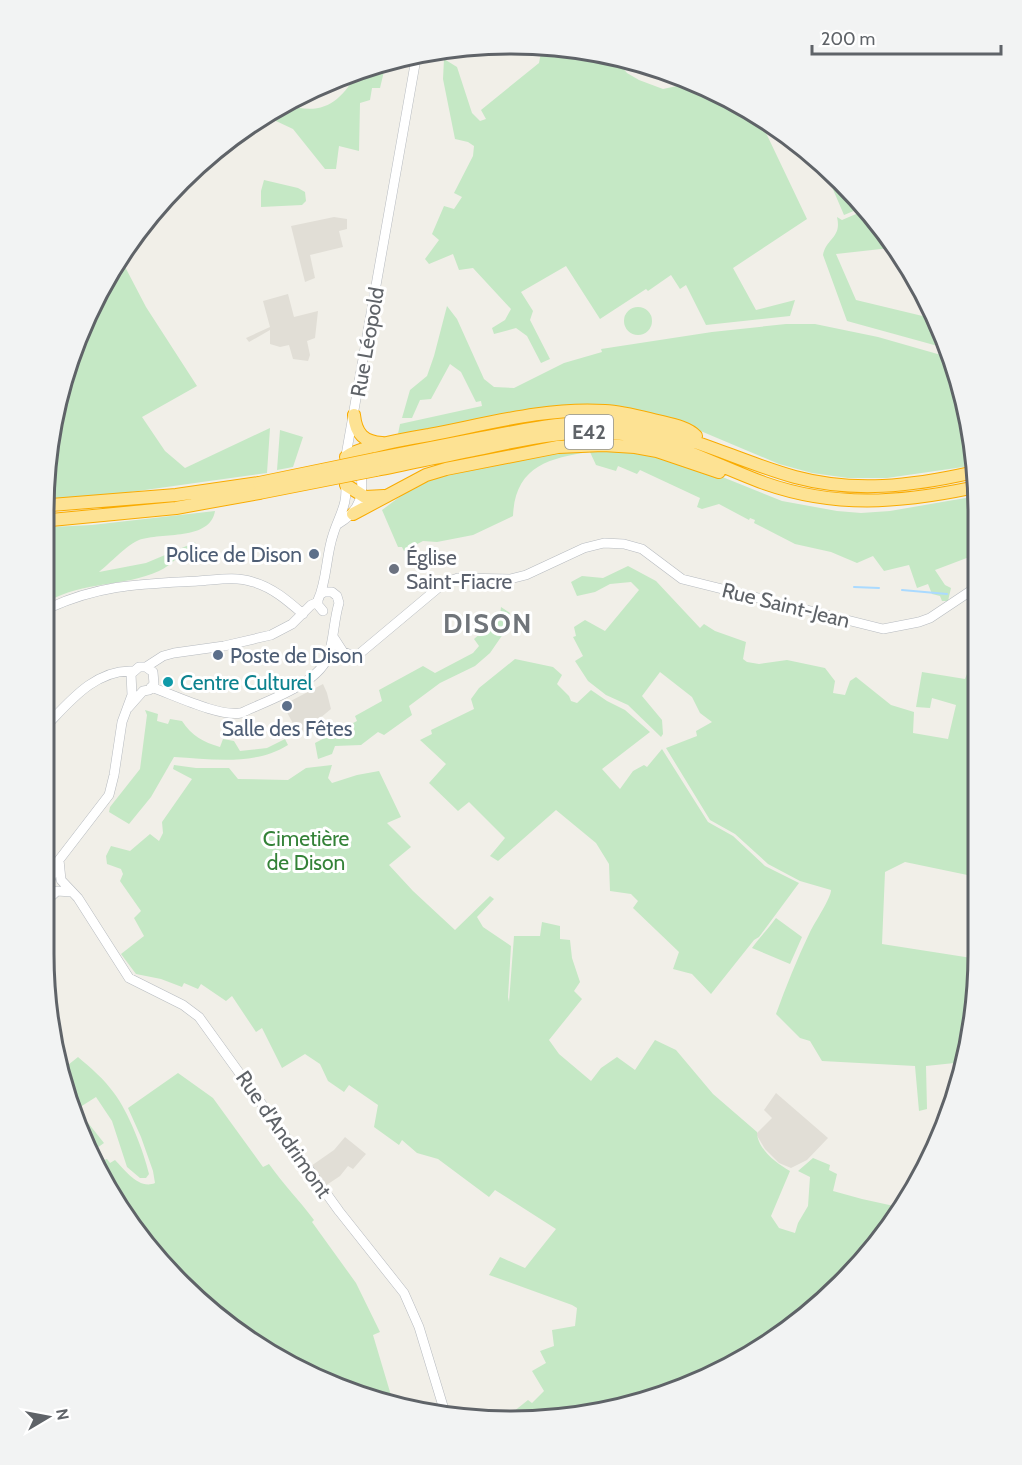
<svg xmlns="http://www.w3.org/2000/svg" width="1022" height="1465" font-family="Cabin,sans-serif">
	<style>
		.education { fill: #e1ded6 }
		.green { fill: #c5e8c5 }
		.lines { fill: none; stroke-linecap: round; stroke-linejoin: round }
		.stream { stroke: #aadaff; stroke-width: 2 }
		.secondary-casing { stroke: #b6babf; stroke-width: 10 }
		.highway-casing { stroke: #f9ab00; stroke-width: 14 }
		.secondary { stroke: #fff; stroke-width: 9 }
		.highway { stroke: #fde293; stroke-width: 12 }
		.highway-bridge-casing { stroke: #f9ab00; stroke-width: 14; stroke-linecap: butt }
		.highway-bridge { stroke: #fde293; stroke-width: 12 }
		.service-dot { fill: #5c6f8a; stroke: #fff; stroke-width: 2 }
		.worship-dot { fill: #6b7280; stroke: #fff; stroke-width: 2 }
		.culture-dot { fill: #0f9aa8; stroke: #fff; stroke-width: 2 }
		.labels { text-anchor: middle; dominant-baseline: central; stroke-width: 6; stroke-linejoin: round; paint-order: stroke }
		.shield { fill: #fff; stroke: #8f9295; stroke-width: 1.5 }
		.shield-label { font-size: 20px; font-weight: bold; fill: #5f6368 }
		.street-label { font-size: 21px; fill: #5f6368; stroke: #fff }
		.service-label { font-size: 21px; fill: #4e5e75; stroke: #fff; text-anchor: end }
		.worship-label { font-size: 21px; fill: #5b616d; stroke: #fff; text-anchor: start }
		.culture-label { font-size: 21px; fill: #0d838f; stroke: #fff; text-anchor: start }
		.park-label { font-size: 21px; fill: #348238; stroke: #fff }
		.district-label { font-size: 27px; font-weight: bold; letter-spacing: 1.5px; fill: #70757a; stroke: #fff }
		.rim { fill: none; stroke: #5f6368; stroke-width: 3 }
	</style>
	<rect width="100%" height="100%" fill="#f1efe8"/>
	<path class="education" d="M 334,217 L 347,219 L 347,229 L 339,231 L 343,247 L 310,255 L 315,278 L 305,282 L 291,226 Z
		M 288,294 L 294,317 L 318,311 L 315,338 L 307,341 L 310,355 L 308,361 L 293,359 L 289,345 L 280,347 L 270,344 L 270,330 L 249,342 L 246,338 L 270,327 L 263,301 Z
		M 323,684 L 327,693 L 331,709 L 302,733 L 296,729 L 283,705 Z
		M 776,1093 L 828,1138 L 807,1160 L 791,1168 L 779,1163 L 765,1149 L 756,1134 L 772,1118 L 764,1110 Z
		M 345,1137 L 366,1154 L 353,1169 L 348,1166 L 340,1176 L 325,1186 L 311,1166 L 334,1150 Z"/>
	<path class="green" d="M 542,47 L 603,53 L 613,56 L 627,73 L 639,80 L 663,89 L 696,82 L 758,116 L 807,219 L 733,268 L 756,310 L 795,300 L 790,316 L 706,325 L 686,285 L 680,289 L 671,275 L 648,291 L 646,289 L 600,319 L 566,266 L 521,292 L 533,311 L 530,320 L 550,359 L 541,363 L 527,336 L 516,328 L 494,334 L 492,328 L 505,320 L 511,309 L 473,268 L 459,270 L 453,254 L 429,264 L 425,259 L 439,240 L 432,234 L 444,206 L 454,209 L 462,197 L 454,193 L 473,156 L 474,146 L 468,142 L 455,139 L 443,79 L 444,59 L 457,67 L 472,113 L 480,121 L 486,119 L 481,110 L 539,63 Z
		M 386,63 L 380,88 L 372,88 L 370,100 L 360,103 L 359,151 L 339,146 L 336,169 L 325,169 L 293,129 L 276,121 L 268,113 L 285,104 C 321,117 341,103 358,71 Z
		M 823,166 L 842,181 L 861,208 L 844,215 Z
		M 264,180 L 298,188 L 305,192 L 306,201 L 302,205 L 261,207 L 261,191 Z
		M 863,211 L 890,248 L 836,254 L 856,300 L 935,319 L 945,348 L 847,321 L 823,255 C 826,238 842,238 837,217 L 842,220 Z
		M 122,261 L 146,307 L 197,386 L 142,417 L 165,451 L 185,468 L 270,428 L 267,473 L 102,496 L 51,499 L 52,420 L 92,304 Z
		M 447,306 L 457,319 L 484,379 L 494,387 L 514,388 L 564,363 L 602,352 L 601,349 L 712,332 L 786,324 L 815,324 L 878,337 L 948,357 L 970,420 L 970,466 L 887,478 L 848,478 L 812,473 L 779,464 L 684,424 L 602,406 L 397,439 L 400,424 L 482,406 L 481,401 L 476,402 L 461,372 L 450,364 L 431,399 L 420,400 L 412,418 L 402,418 L 410,390 L 427,376 L 434,356 Z
		M624 321a14 14 0 1 1 28 0a14 14 0 1 1-28 0Z
		M 280,430 L 303,437 L 293,467 L 277,470 Z
		M 609,450 L 670,459 L 695,466 L 782,501 L 837,511 L 861,513 L 890,511 L 971,497 L 972,542 L 968,545 L 972,556 L 935,570 L 945,585 L 951,588 L 948,601 L 942,601 L 940,596 L 932,594 L 928,584 L 917,588 L 909,565 L 884,571 L 873,556 L 857,563 L 831,552 L 795,544 L 754,523 L 755,520 L 750,518 L 749,520 L 719,504 L 702,509 L 697,507 L 700,498 L 640,470 L 637,474 L 618,466 L 616,471 L 596,465 L 590,452 C 548,458 515,467 513,516 L 473,535 L 437,542 L 423,541 L 404,551 L 402,547 L 398,547 L 382,510 L 414,486 L 438,477 L 562,452 Z
		M 215,511 C 210,541 162,532 139,540 C 128,544 109,564 99,572 L 146,563 L 196,542 C 184,551 172,565 159,571 C 124,587 83,581 49,601 L 51,527 L 92,525 Z
		M 628,566 L 656,581 L 700,628 L 704,624 L 715,631 L 746,642 L 743,659 L 747,662 L 759,664 L 787,660 L 825,668 L 835,681 L 833,693 L 845,695 L 850,681 L 856,677 L 891,705 L 914,712 L 913,733 L 948,739 L 956,705 L 932,698 L 930,708 L 916,707 L 922,672 L 965,679 L 967,674 L 974,680 L 977,877 L 905,862 L 885,872 L 882,944 L 978,959 L 969,1046 L 964,1062 L 926,1066 L 927,1109 L 919,1111 L 915,1066 L 822,1061 L 810,1041 L 800,1038 L 776,1014 C 786,986 797,959 810,932 C 815,922 831,898 831,890 L 800,881 L 768,864 L 735,834 L 710,820 L 666,748 L 697,736 L 696,731 L 712,722 L 700,713 L 692,697 L 660,672 L 642,696 L 662,720 L 663,734 L 661,737 L 628,705 L 606,695 L 588,681 L 575,661 L 583,656 L 573,637 L 576,636 L 574,627 L 585,620 L 605,631 L 639,590 L 631,582 L 610,584 L 595,592 L 577,596 L 571,582 L 582,576 L 603,578 Z
		M 501,607 L 510,613 L 507,619 L 510,624 L 490,653 L 475,666 L 440,683 L 409,706 L 412,715 L 384,735 L 378,732 L 361,745 L 335,746 L 332,754 L 318,759 L 315,743 L 357,721 L 355,716 L 382,701 L 379,690 L 423,666 L 435,673 L 473,653 L 479,646 L 474,639 L 500,616 Z
		M 515,659 L 553,667 L 562,675 L 557,684 L 569,696 L 571,701 L 577,703 L 591,690 L 607,701 L 625,710 L 650,732 L 602,769 L 620,789 L 633,771 L 644,765 L 647,767 L 662,749 L 708,822 L 733,836 L 765,866 L 799,883 L 759,937 L 754,940 L 711,994 L 692,974 L 673,969 L 679,952 L 633,908 L 638,901 L 631,894 L 610,891 L 609,864 L 596,843 L 556,810 L 498,861 L 490,856 L 505,838 L 469,802 L 458,811 L 429,783 L 446,764 L 420,740 L 432,734 L 431,730 L 474,709 L 471,699 L 479,688 Z
		M 145,710 L 158,714 L 157,721 L 168,724 L 170,719 L 182,721 C 192,736 203,742 220,747 L 223,739 L 234,741 L 240,751 L 267,748 L 285,739 L 288,745 C 255,766 211,759 174,757 L 151,797 L 129,824 L 109,812 L 110,807 L 140,769 L 147,715 Z
		M 174,765 L 196,768 L 229,768 L 238,779 L 288,780 L 306,768 L 332,765 L 328,778 L 332,783 L 357,775 L 379,771 L 401,817 L 387,823 L 411,847 L 389,865 L 413,891 L 455,930 L 490,896 L 494,899 L 477,917 L 483,927 L 511,946 L 508,997 L 509,1002 L 514,936 L 540,936 L 542,922 L 560,926 L 560,939 L 570,940 L 572,958 L 580,982 L 574,991 L 582,999 L 549,1040 L 559,1054 L 591,1081 L 601,1068 L 617,1057 L 635,1070 L 655,1040 L 676,1050 L 713,1094 L 757,1132 C 757,1149 777,1164 790,1171 L 771,1216 L 779,1228 L 795,1233 L 798,1223 L 808,1206 L 810,1177 L 798,1171 L 813,1158 L 830,1165 L 829,1170 L 837,1174 L 833,1191 L 862,1199 L 903,1208 L 900,1214 L 841,1285 L 718,1373 L 602,1413 L 508,1416 L 528,1400 L 532,1403 L 544,1391 L 532,1371 L 546,1363 L 540,1351 L 554,1346 L 552,1330 L 575,1326 L 577,1308 L 572,1305 L 489,1275 L 500,1257 L 525,1268 L 556,1229 L 495,1190 L 489,1197 L 438,1159 L 417,1153 L 402,1140 L 399,1145 L 374,1127 L 378,1105 L 349,1085 L 344,1092 L 328,1081 L 320,1064 L 305,1054 L 282,1068 L 262,1028 L 256,1032 L 232,996 L 226,1001 L 201,984 L 198,989 L 184,983 L 182,987 L 161,979 L 136,974 L 121,954 L 144,936 L 134,918 L 141,911 L 120,881 L 123,874 L 121,869 L 107,864 L 106,856 L 111,846 L 130,851 L 150,834 L 159,841 L 163,833 L 162,822 L 192,779 L 173,769 Z
		M 776,918 L 802,937 L 790,964 L 752,948 C 759,938 768,929 776,918 Z
		M 78,1057 C 91,1068 104,1079 114,1093 C 128,1111 144,1152 149,1174 L 146,1178 L 140,1178 L 127,1167 L 112,1121 L 96,1097 L 77,1109 L 104,1143 L 97,1148 L 104,1160 L 107,1159 L 110,1163 L 115,1160 C 125,1170 139,1190 155,1183 L 153,1171 L 141,1137 L 128,1108 L 178,1073 L 213,1098 L 263,1167 L 269,1164 C 283,1184 300,1201 314,1220 L 312,1222 L 356,1283 L 380,1332 L 373,1335 L 393,1402 L 332,1386 L 203,1306 L 122,1213 L 60,1075 L 58,1066 L 63,1069 Z"/>
	<g class="lines">
		<path class="stream" d="M 854,587 L 879,588
			M 902,590 L 947,594"/>
		<defs>
			<path id="secondary" d="M 345,461 L 417,53
				M 338,524 C 361,510 365,494 360,468
				M 49,608 C 102,584 142,584 198,581 C 216,580 235,576 253,582 C 272,587 288,601 303,614
				M 323,611 L 318,605 L 318,600 C 327,581 326,555 333,535 C 339,515 349,504 345,481
				M 334,638 L 343,652 L 355,656
				M 328,657 L 344,659 L 358,655 L 444,583 L 458,578 L 510,579 L 526,575 L 584,548 L 604,543 L 624,544 L 642,549 L 682,579 L 883,629 L 919,622 L 930,618 L 972,590
				M 146,667 L 163,656 L 174,653 L 224,646 L 271,635 L 292,624 L 311,605 L 318,602
				M 151,687 C 174,695 219,717 241,713 C 268,700 320,684 329,654 C 334,637 334,619 339,603 L 337,596 L 332,592 L 324,592 L 321,594
				M 47,725 C 70,701 96,669 133,671
				M 59,860 L 61,880 L 78,898 L 129,978 L 183,1005 L 199,1017 L 339,1211 L 404,1293 L 419,1327 L 446,1416
				M 45,875 L 59,860 L 109,795 L 114,775 L 122,722 L 132,695 L 131,674 L 139,667 L 146,667 L 153,672 L 154,684 L 149,690 L 143,691 L 128,708
				M 47,889 L 54,869
				M 44,903 L 57,891 L 72,892"/>
			<path id="highway" d="M 354,415 C 356,434 364,442 382,443
				M 346,457 C 358,447 411,438 429,435 C 487,424 546,407 605,411 C 623,412 641,417 658,421 C 670,424 688,427 696,436
				M 375,459 C 411,452 447,445 482,438 C 528,429 575,419 622,424 C 683,431 737,461 795,477 C 854,493 912,486 970,473
				M 376,470 C 411,463 447,455 483,448 C 529,438 576,428 623,434 C 674,441 717,466 764,483 C 835,508 899,503 971,488
				M 346,485 L 365,497 L 384,496
				M 51,505 L 176,495 L 259,483
				M 353,514 L 426,475 L 446,469 L 558,447 L 603,445 L 635,447 L 657,451 L 719,472
				M 51,520 L 176,508 L 259,493"/>
		</defs>
		<use href="#secondary" class="secondary-casing"/>
		<use href="#highway" class="highway-casing"/>
		<use href="#secondary" class="secondary"/>
		<use href="#highway" class="highway"/>
		<defs>
			<path id="highway-bridge" d="M 259,483 L 375,459
				M 259,493 L 376,470"/>
		</defs>
		<use href="#highway-bridge" class="highway-bridge-casing"/>
		<use href="#highway-bridge" class="highway-bridge"/>
	</g>
	<g class="service-dot">
		<circle cx="314" cy="554" r="6"/>
		<circle cx="218" cy="655" r="6"/>
		<circle cx="287" cy="706" r="6"/>
	</g>
	<circle class="worship-dot" cx="394" cy="569" r="6"/>
	<circle class="culture-dot" cx="168" cy="682" r="6"/>
	<g class="labels">
		<rect class="shield" x="565" y="415" width="48" height="34" rx="4.5"/>
		<g class="shield-label">
			<text x="589" y="432">E42</text>
		</g>
		<g class="street-label">
			<text transform="translate(367 342) rotate(-80)">Rue Léopold</text>
			<text transform="translate(786 605) rotate(14)">Rue Saint-Jean</text>
			<text transform="translate(284 1134) rotate(55)">Rue d'Andrimont</text>
		</g>
		<g class="service-label">
			<text x="302" y="554">Police de Dison</text>
			<text x="230" y="655" text-anchor="start">Poste de Dison</text>
			<text x="287" y="728" text-anchor="middle">Salle des Fêtes</text>
		</g>
		<g class="worship-label">
			<text x="406" y="557">Église<tspan x="406" dy="24">Saint-Fiacre</tspan></text>
		</g>
		<g class="culture-label">
			<text x="180" y="682">Centre Culturel</text>
		</g>
		<g class="park-label">
			<text x="306" y="838">Cimetière<tspan x="306" dy="24">de Dison</tspan></text>
		</g>
		<g class="district-label">
			<text x="488" y="623">DISON</text>
		</g>
	</g>
	<path d="M0 0H1022V1465H0ZM511 54H511A457 457 0 0 1 968 511V954A457 457 0 0 1 511 1411H511A457 457 0 0 1 54 954V511A457 457 0 0 1 511 54Z" fill="#f2f3f3" fill-rule="evenodd"/>
	<path class="rim" d="M511 54H511A457 457 0 0 1 968 511V954A457 457 0 0 1 511 1411H511A457 457 0 0 1 54 954V511A457 457 0 0 1 511 54Z"/>
	<g transform="translate(48 1417) rotate(80)" stroke="#ffffff" stroke-width="4.5" paint-order="stroke">
	<path d="M0-4.5L10 22L0 15L-10 22Z" fill="#5f6368"/>
	<text y="-9" font-size="16" font-weight="bold" text-anchor="middle" fill="#5f6368">N</text>
	</g>
	<path d="M812 45v9h189v-9" fill="none" stroke="#5f6368" stroke-width="3"/>
	<text x="821" y="45" font-size="18" fill="#5f6368" stroke="#ffffff" stroke-width="4.5" paint-order="stroke">200 m</text>
</svg>
